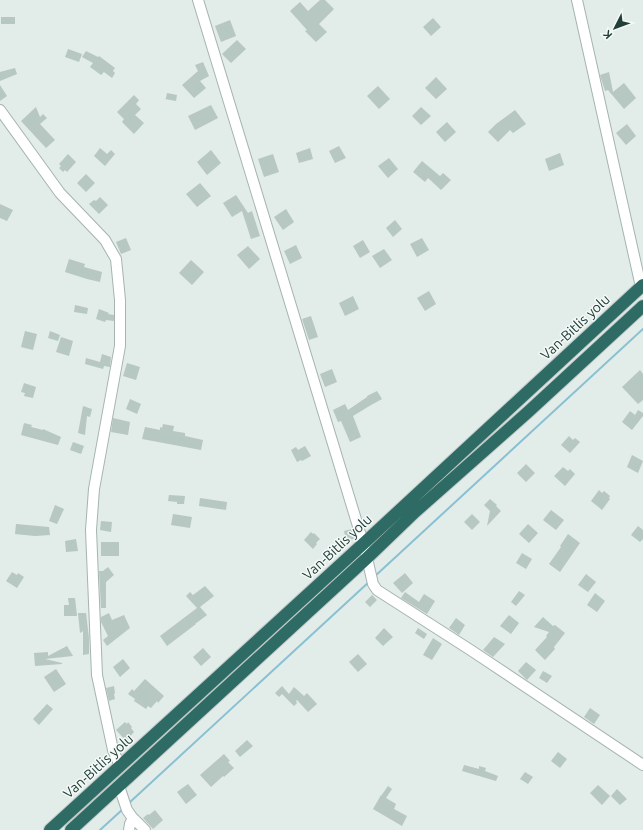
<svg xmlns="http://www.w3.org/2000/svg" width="643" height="830" font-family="Ubuntu,sans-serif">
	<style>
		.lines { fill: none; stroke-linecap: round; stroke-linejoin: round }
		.stream { stroke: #89c0d2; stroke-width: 2 }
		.building { fill: #b7c7c2 }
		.minor-casing { stroke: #a5b4b1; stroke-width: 12 }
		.highway-casing { stroke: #c1c9c8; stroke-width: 14 }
		.minor { stroke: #fff; stroke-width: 10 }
		.highway { stroke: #2d6b64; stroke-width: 12 }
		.labels { text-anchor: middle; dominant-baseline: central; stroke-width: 3; stroke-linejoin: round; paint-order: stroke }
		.street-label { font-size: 14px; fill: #223e39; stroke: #f3f9f6 }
	</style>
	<rect width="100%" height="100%" fill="#e2ece9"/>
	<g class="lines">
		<path class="stream" d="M 374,577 L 643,329
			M 129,803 L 370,581
			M 100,830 L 123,809"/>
	</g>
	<path class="building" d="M 320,0 L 325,0 L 334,9 L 319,24 L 327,32 L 316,42 L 305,31 L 307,30 L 290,11 L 300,2 L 308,11 Z
		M 1,17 L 15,17 L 15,24 L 1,24 Z
		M 433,18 L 441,27 L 431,36 L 423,27 Z
		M 230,20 L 236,36 L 221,42 L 215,26 Z
		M 237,40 L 246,49 L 231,63 L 222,54 Z
		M 68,49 L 82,54 L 79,62 L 65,57 Z
		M 86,51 L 98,57 L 99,56 L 115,68 L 113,71 L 115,73 L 112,78 L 104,72 L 101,75 L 90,67 L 93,63 L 82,57 Z
		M 203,62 L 209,76 L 200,81 L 206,88 L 194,98 L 182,85 L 198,71 L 195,65 Z
		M 15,68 L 17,74 L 0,81 L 0,72 Z
		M 609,72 L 613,92 L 624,83 L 636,98 L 624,109 L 608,90 L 605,91 L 600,75 Z
		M 436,77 L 447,89 L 436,99 L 425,88 Z
		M 0,85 L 7,96 L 0,101 Z
		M 378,86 L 390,99 L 379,109 L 367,96 Z
		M 167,93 L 177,95 L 176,101 L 165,99 L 166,98 Z
		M 134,95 L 139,100 L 136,104 L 141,109 L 135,115 L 144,123 L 134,134 L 122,122 L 124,119 L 117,112 Z
		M 211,105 L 218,118 L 195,130 L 188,116 Z
		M 36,107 L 40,117 L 43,114 L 47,118 L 40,124 L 55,140 L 46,148 L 21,121 Z
		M 421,107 L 431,116 L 421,125 L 412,116 Z
		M 515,110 L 526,124 L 513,133 L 510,130 L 498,142 L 488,132 L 496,124 Z
		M 447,122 L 456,132 L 445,142 L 436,132 Z
		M 627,124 L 636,136 L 626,145 L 616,133 Z
		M 339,146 L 346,158 L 335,163 L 329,151 Z
		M 100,148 L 107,154 L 111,150 L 115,154 L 105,166 L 94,156 Z
		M 310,148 L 313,159 L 299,163 L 296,153 Z
		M 211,150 L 221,163 L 207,175 L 197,162 Z
		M 560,153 L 564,165 L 549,171 L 545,159 Z
		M 68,154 L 76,162 L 67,172 L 65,170 L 63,172 L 59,168 L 61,166 L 59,164 Z
		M 273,154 L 279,172 L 264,177 L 258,159 Z
		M 389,158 L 398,169 L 388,178 L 378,166 Z
		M 422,161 L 440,176 L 443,173 L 451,180 L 441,190 L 428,178 L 425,182 L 413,172 Z
		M 86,174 L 95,183 L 86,192 L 77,183 Z
		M 200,183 L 211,196 L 197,207 L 186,194 Z
		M 236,195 L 248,213 L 252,211 L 260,236 L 251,239 L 242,211 L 232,217 L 223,203 Z
		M 100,197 L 108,205 L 99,214 L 89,204 L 94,200 L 96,201 Z
		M 0,204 L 13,210 L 7,221 L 0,218 Z
		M 286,209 L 294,222 L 283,230 L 274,217 Z
		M 395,220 L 402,229 L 393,237 L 386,228 Z
		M 126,238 L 131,250 L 121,254 L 116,242 Z
		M 422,238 L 429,250 L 417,257 L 410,244 Z
		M 363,240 L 370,252 L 360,258 L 353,246 Z
		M 296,245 L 302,258 L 290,264 L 284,251 Z
		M 248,246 L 260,259 L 249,269 L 237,255 Z
		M 384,249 L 392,260 L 380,268 L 372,256 Z
		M 69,259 L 85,264 L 84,267 L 102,272 L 100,282 L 87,279 L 65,272 Z
		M 191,260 L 204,272 L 192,285 L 179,273 Z
		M 429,291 L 436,304 L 425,311 L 417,298 Z
		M 353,296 L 359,309 L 345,316 L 339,303 Z
		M 75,305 L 88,308 L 87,314 L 74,312 Z
		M 99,309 L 109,313 L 108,314 L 114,315 L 114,321 L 106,320 L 105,322 L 96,319 Z
		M 311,316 L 318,337 L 309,340 L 302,319 Z
		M 25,331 L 37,334 L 33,350 L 21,347 Z
		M 50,331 L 60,335 L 58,341 L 48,338 Z
		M 61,337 L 73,341 L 69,356 L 56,352 Z
		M 102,354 L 111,357 L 110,367 L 104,366 L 103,369 L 85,364 L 86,358 L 100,362 Z
		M 127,363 L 140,367 L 136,380 L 123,376 Z
		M 332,369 L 337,382 L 325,387 L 320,374 Z
		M 640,370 L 643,374 L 643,400 L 638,404 L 622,387 Z
		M 24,383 L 36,387 L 33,398 L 24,396 L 25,393 L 21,392 Z
		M 377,391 L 382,399 L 371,405 L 353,416 L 361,437 L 350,442 L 341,421 L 338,422 L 333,410 L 345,404 L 348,410 L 367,397 L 367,396 Z
		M 130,399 L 141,404 L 137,414 L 126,409 Z
		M 83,406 L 92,409 L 90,417 L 87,416 L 85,435 L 78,433 Z
		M 638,410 L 643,413 L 643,416 L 632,430 L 622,422 L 630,411 L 635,415 Z
		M 113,418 L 130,422 L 128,435 L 111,432 Z
		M 24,423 L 32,425 L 31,427 L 43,430 L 43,429 L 61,437 L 58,445 L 21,435 Z
		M 163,424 L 174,426 L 173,431 L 185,433 L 185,436 L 203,440 L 201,450 L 142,439 L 145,427 L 160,430 L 160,427 L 162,428 Z
		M 569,436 L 573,440 L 575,438 L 580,442 L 570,453 L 561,445 Z
		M 73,442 L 84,446 L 81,454 L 70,450 Z
		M 305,446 L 311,456 L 302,461 L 301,460 L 297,462 L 291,450 L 296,447 L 298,450 Z
		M 632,455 L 643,461 L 638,473 L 627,467 Z
		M 526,464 L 535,473 L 526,482 L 517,473 Z
		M 563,467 L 568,471 L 570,469 L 575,474 L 565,486 L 554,476 Z
		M 599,490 L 602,493 L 604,491 L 610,496 L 609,498 L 610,499 L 602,510 L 591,501 Z
		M 169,495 L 185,496 L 184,504 L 177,504 L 177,502 L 168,501 Z
		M 200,498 L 227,502 L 226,510 L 199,506 Z
		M 490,499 L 497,505 L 496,506 L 501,511 L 487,526 L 490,511 L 484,505 Z
		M 55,505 L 64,509 L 57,524 L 49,521 Z
		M 551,510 L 564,520 L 556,530 L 543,520 Z
		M 173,514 L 192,517 L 190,528 L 171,525 Z
		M 472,514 L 480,522 L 472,530 L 464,522 Z
		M 101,521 L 112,522 L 111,532 L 100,530 Z
		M 16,524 L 49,527 L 50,535 L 35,536 L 15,534 Z
		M 528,524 L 538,533 L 529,543 L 519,534 Z
		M 638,526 L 643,530 L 643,539 L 640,542 L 631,535 Z
		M 352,529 L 355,539 L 346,540 L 344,531 Z
		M 311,532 L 313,534 L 314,533 L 320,539 L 316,543 L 317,544 L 313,549 L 304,540 Z
		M 568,534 L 580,543 L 560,572 L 549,564 L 561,547 L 560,546 Z
		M 76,539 L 78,551 L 66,552 L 65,541 Z
		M 101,542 L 119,542 L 119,556 L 101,556 Z
		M 522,553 L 532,559 L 526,569 L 516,563 Z
		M 108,567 L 114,575 L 106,582 L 106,608 L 101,608 L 99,571 L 103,571 Z
		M 12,572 L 17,575 L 18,573 L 24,577 L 17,588 L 6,581 Z
		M 405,573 L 413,583 L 402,593 L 393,583 Z
		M 586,574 L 596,582 L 588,592 L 578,585 Z
		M 205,586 L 214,596 L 200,607 L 207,615 L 195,624 L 196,624 L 167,646 L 160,636 L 197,608 L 186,596 L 190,592 L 193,595 Z
		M 519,591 L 525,595 L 516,606 L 511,602 Z
		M 405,592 L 419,602 L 424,594 L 435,601 L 427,614 L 401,598 Z
		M 595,593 L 605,601 L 597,612 L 587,605 Z
		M 372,595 L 377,600 L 370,607 L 365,602 Z
		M 68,598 L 75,598 L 77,616 L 64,616 L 64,605 L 69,605 Z
		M 78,613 L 86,613 L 89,638 L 89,654 L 83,655 L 83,631 L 80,633 Z
		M 109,613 L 112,620 L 124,615 L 130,628 L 107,646 L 103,640 L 108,636 L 101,622 L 101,617 Z
		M 509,615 L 519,623 L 511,634 L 500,626 Z
		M 543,617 L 553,626 L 555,625 L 565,633 L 554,647 L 555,649 L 545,660 L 535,650 L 547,637 L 546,636 L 549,632 L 534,627 Z
		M 456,618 L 465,625 L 459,635 L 449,628 Z
		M 384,628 L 393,637 L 383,646 L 375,638 Z
		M 418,628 L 427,634 L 424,639 L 415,633 Z
		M 494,637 L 505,644 L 493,657 L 483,650 Z
		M 433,638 L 442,644 L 432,660 L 423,655 Z
		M 67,646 L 73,656 L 45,659 L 62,663 L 62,664 L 35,666 L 34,653 L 48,652 L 48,656 Z
		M 203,648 L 211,657 L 201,666 L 193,657 Z
		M 358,654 L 367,664 L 358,672 L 349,662 Z
		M 123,659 L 130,668 L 120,677 L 113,667 Z
		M 526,662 L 536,670 L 527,680 L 518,671 Z
		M 56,669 L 66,684 L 54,692 L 44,677 Z
		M 543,671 L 552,676 L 547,683 L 539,678 Z
		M 145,679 L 164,696 L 158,703 L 157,701 L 151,708 L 148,706 L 146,709 L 134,701 L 135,699 L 128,694 L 132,689 L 134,691 Z
		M 114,686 L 115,693 L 114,694 L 115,699 L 109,701 L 106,688 Z
		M 282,686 L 289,694 L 294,687 L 304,696 L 307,693 L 317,704 L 308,712 L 297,700 L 296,701 L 297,703 L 294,706 L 282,694 L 279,697 L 275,693 Z
		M 47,704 L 53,709 L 39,725 L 33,719 Z
		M 590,708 L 600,715 L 594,724 L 584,717 Z
		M 125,722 L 127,724 L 128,722 L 132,727 L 131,728 L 134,732 L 126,741 L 116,730 Z
		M 247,740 L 253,746 L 240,757 L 235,751 Z
		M 558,752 L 567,759 L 560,768 L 551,761 Z
		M 224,754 L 230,761 L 228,762 L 234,768 L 224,777 L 223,776 L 211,787 L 200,775 Z
		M 464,765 L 479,769 L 479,766 L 486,768 L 485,771 L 498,776 L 496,781 L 462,771 Z
		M 525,772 L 533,777 L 528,784 L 520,779 Z
		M 188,784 L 197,795 L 186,804 L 177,792 Z
		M 598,785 L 610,796 L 602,805 L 590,793 Z
		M 388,786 L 392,789 L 386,798 L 396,804 L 394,809 L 407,816 L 402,826 L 373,809 L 381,795 L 381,796 Z
		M 617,789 L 627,799 L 620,805 L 611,796 Z
		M 155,810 L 163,820 L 153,829 L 143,818 L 148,814 L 149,815 Z"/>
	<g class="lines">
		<defs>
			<path id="minor" d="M 198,0 L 361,536 L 367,558 L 373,584 L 377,590 L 472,651 L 643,765
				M 577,0 L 641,287
				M 0,110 L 60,193 L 105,240 L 116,259 L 120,300 L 120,346 L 94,489 L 91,530 L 97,675 L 113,750 L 120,766
				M 119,786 L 127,810 L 132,817 L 145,830
				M 129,830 L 130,824 L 133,818"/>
			<path id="highway" d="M 50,830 L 363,544 L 643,285
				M 71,830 L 367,558 L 415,512 L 528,412 L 643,306"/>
		</defs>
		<use href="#minor" class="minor-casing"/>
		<use href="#highway" class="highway-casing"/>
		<use href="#minor" class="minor"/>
		<use href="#highway" class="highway"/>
	</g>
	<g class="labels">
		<g class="street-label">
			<text transform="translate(575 327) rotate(-43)">Van-Bitlis yolu</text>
			<text transform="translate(337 547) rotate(-43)">Van-Bitlis yolu</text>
			<text transform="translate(98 766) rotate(-42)">Van-Bitlis yolu</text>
		</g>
	</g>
	<g transform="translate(615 28) rotate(228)" stroke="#f3f9f6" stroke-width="3" paint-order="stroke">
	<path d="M0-3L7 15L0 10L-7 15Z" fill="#223e39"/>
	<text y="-6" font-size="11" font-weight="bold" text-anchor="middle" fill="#223e39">K</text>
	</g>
</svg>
